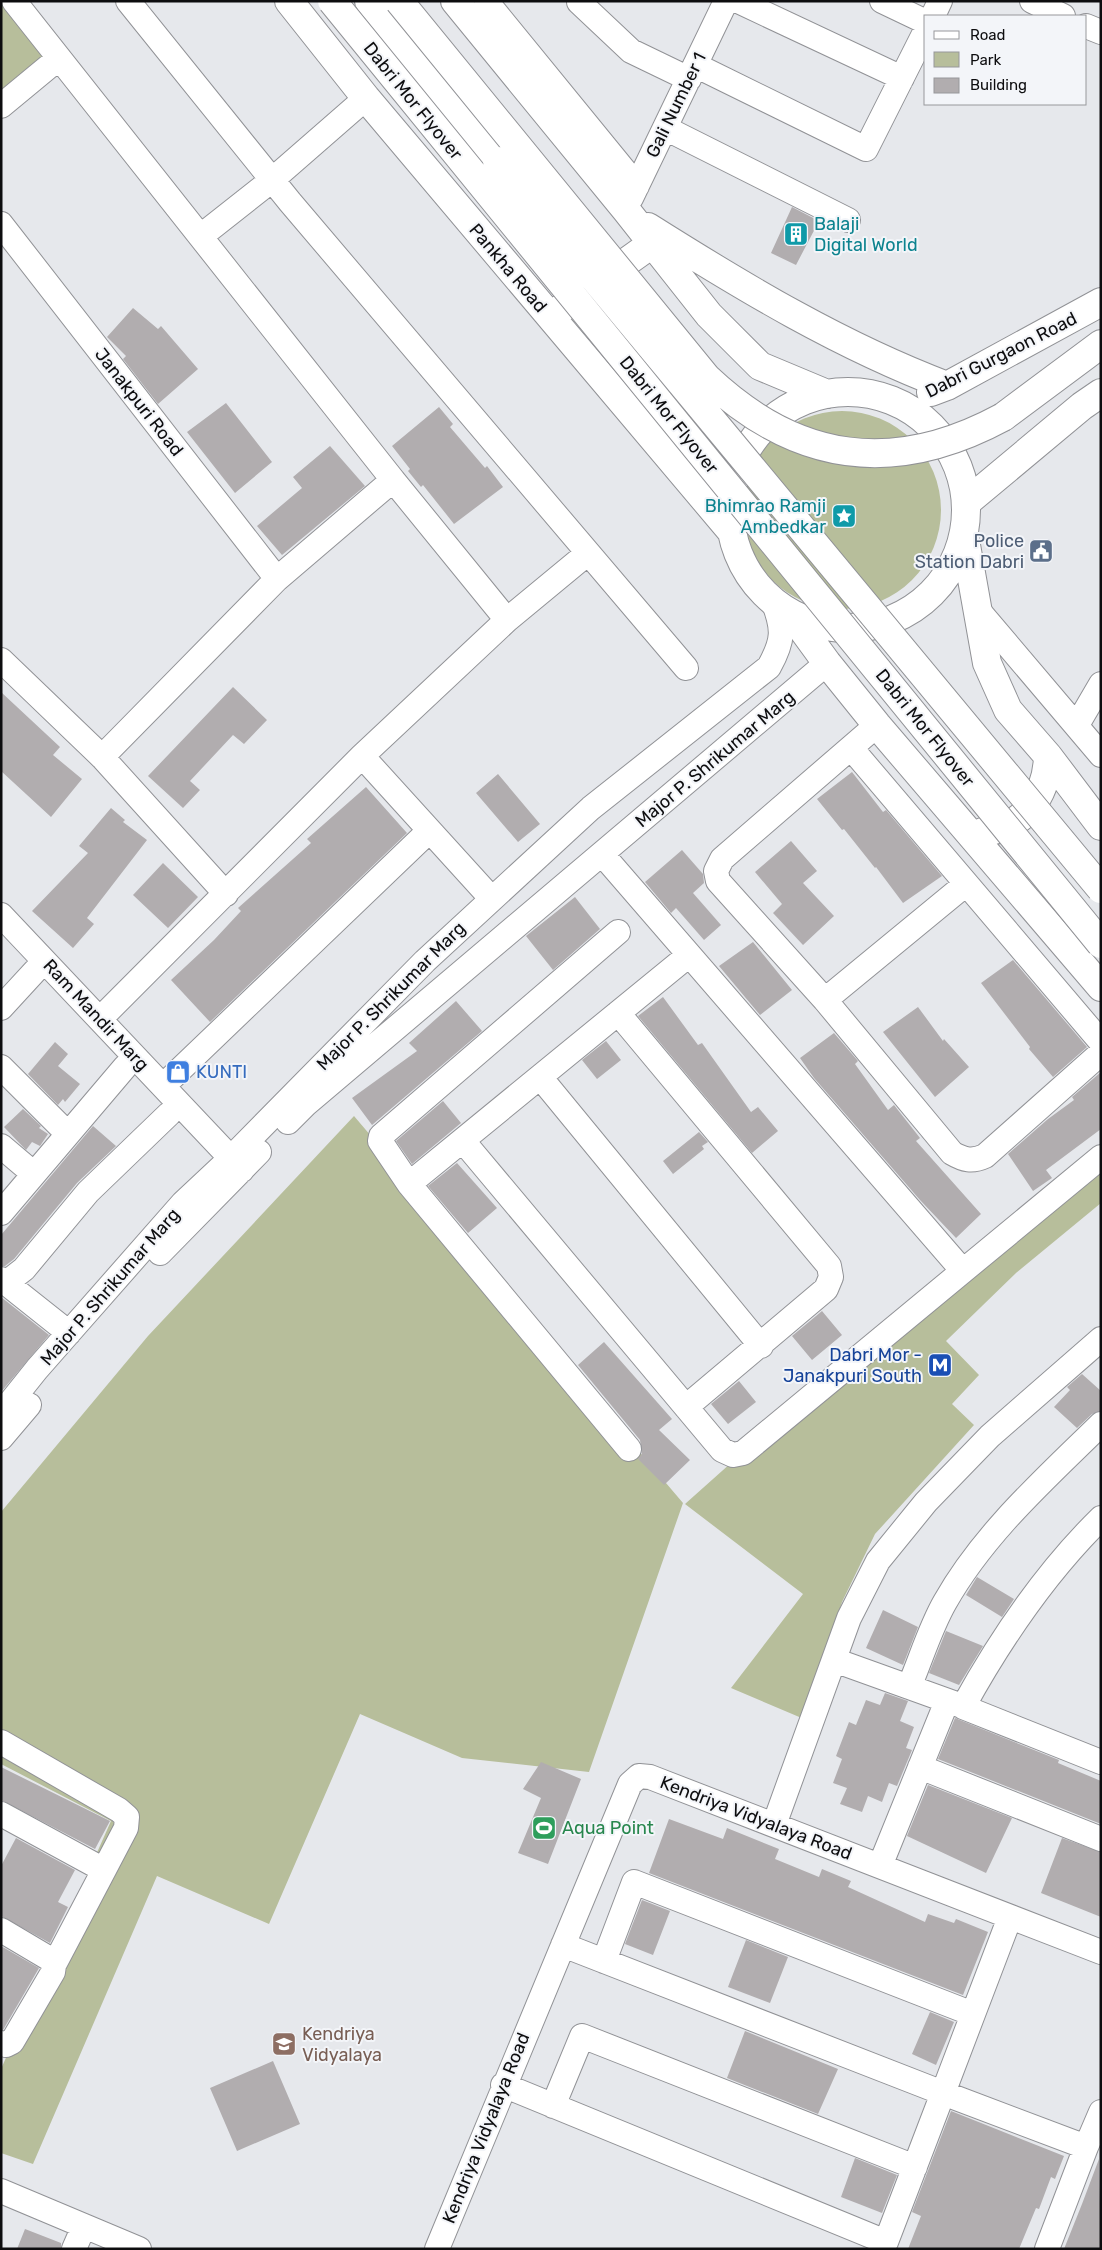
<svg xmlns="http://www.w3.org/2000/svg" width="1102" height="2250" font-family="Rubik,sans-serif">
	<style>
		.green { fill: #b7be9b }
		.building { fill: #b1adaf }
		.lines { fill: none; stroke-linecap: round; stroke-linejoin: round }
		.minor-casing { stroke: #919296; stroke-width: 26 }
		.major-casing { stroke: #919296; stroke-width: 30 }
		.minor { stroke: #fff; stroke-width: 24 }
		.major { stroke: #fff; stroke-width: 28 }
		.major-bridge-casing { stroke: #919296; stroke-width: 30; stroke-linecap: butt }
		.major-bridge { stroke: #fff; stroke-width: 28 }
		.labels { text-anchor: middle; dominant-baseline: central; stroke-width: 4; stroke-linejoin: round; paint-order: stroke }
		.street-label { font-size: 18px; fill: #0d0d0f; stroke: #f3f5f9 }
		.culture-label { font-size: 18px; fill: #0d838f; stroke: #f3f5f9; text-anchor: start }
		.service-label { font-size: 18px; fill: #4e5e75; stroke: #f3f5f9; text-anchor: end }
		.shop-label { font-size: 18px; fill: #366cbe; stroke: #f3f5f9; text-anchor: start }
		.transit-label { font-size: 18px; fill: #164399; stroke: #f3f5f9; text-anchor: end }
		.leisure-label { font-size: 18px; fill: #27864d; stroke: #f3f5f9; text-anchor: start }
		.education-label { font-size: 18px; fill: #785e54; stroke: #f3f5f9; text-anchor: start }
	</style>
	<rect width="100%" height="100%" fill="#e6e8ec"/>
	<path class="green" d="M 1,3 L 45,60 L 1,96 Z
		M743 510a99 99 0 1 1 198 0a99 99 0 1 1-198 0Z
		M 354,1116 L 683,1503 L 589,1772 L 462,1758 L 360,1714 L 269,1924 L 157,1876 L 33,2164 L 1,2153 L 1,2069 L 111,1821 L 1,1764 L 1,1512 L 148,1336 Z
		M 1101,1161 L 1101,1203 L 1016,1273 L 946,1341 L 979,1375 L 952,1404 L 974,1425 L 875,1534 L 842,1602 L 804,1719 L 731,1688 L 803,1594 L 685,1504 L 768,1430 Z"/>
	<path class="building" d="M 792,207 L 819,221 L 796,265 L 771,253 Z
		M 133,308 L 158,329 L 161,326 L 198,369 L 158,404 L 123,359 L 126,356 L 107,337 Z
		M 226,403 L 272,462 L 235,493 L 187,432 Z
		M 439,407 L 453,424 L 450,427 L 485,468 L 487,466 L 503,487 L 454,524 L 423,485 L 421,487 L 408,471 L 410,469 L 392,446 Z
		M 330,446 L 365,486 L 282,555 L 257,526 L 302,488 L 293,477 Z
		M 233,687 L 267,720 L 244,744 L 233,735 L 190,781 L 200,790 L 183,808 L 148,776 Z
		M 1,692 L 60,747 L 53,755 L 82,779 L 51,817 L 1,771 Z
		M 852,772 L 883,812 L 886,810 L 942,876 L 903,903 L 876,867 L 875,868 L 844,829 L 842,830 L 817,799 Z
		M 498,774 L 540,824 L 518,842 L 476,793 Z
		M 366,787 L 407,833 L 210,1022 L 171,980 L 214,940 L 241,911 L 238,908 L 311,843 L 307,839 Z
		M 111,808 L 125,820 L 123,822 L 147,840 L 87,918 L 94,924 L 73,948 L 32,911 L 88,853 L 79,846 Z
		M 791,841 L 817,871 L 803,883 L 834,916 L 803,945 L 773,913 L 782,904 L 755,872 Z
		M 682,850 L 703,874 L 704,883 L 693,893 L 721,925 L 704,940 L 676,908 L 671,913 L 645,882 Z
		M 163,863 L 198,897 L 168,928 L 133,895 Z
		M 575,897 L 600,929 L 553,970 L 526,936 Z
		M 753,942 L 792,990 L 760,1015 L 719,966 Z
		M 1013,960 L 1087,1047 L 1053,1077 L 1029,1049 L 1030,1047 L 981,983 Z
		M 663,997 L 698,1045 L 702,1043 L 751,1112 L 758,1107 L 778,1131 L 752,1153 L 638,1016 Z
		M 456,1001 L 482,1031 L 372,1125 L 352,1098 L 417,1051 L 409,1043 Z
		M 918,1007 L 943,1041 L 944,1039 L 969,1067 L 935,1097 L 883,1032 Z
		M 834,1033 L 858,1061 L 855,1064 L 888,1110 L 894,1105 L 920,1138 L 916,1141 L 981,1214 L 956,1238 L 920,1200 L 814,1078 L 800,1058 Z
		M 606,1041 L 621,1060 L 597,1079 L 582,1060 Z
		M 55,1042 L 68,1054 L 58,1066 L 80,1084 L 65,1102 L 63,1099 L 58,1105 L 28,1074 Z
		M 1101,1072 L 1101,1129 L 1046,1170 L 1052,1178 L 1033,1191 L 1008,1154 L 1048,1119 L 1074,1100 L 1072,1097 Z
		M 443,1101 L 461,1123 L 412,1164 L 396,1141 Z
		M 23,1109 L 41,1126 L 39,1128 L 48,1134 L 40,1146 L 32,1142 L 26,1150 L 4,1127 Z
		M 93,1126 L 116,1146 L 77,1183 L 14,1259 L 5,1266 L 1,1266 L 1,1235 Z
		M 699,1132 L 708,1142 L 702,1146 L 704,1149 L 673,1174 L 663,1161 Z
		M 457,1163 L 497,1208 L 468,1233 L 428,1186 Z
		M 1,1297 L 49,1335 L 1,1392 Z
		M 822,1311 L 842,1335 L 812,1360 L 792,1336 Z
		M 604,1342 L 672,1419 L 659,1430 L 690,1460 L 664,1485 L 638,1459 L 642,1454 L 640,1440 L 578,1365 Z
		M 1082,1374 L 1101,1391 L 1101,1411 L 1092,1414 L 1077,1428 L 1054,1407 L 1070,1390 L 1067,1387 Z
		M 739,1381 L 756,1402 L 728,1424 L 711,1404 Z
		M 977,1577 L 1014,1599 L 1002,1617 L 966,1595 Z
		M 883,1610 L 918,1627 L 903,1665 L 866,1648 Z
		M 946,1631 L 983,1646 L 959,1685 L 929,1673 Z
		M 885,1693 L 908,1701 L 900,1721 L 914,1727 L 906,1748 L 912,1750 L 897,1786 L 889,1783 L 882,1802 L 868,1796 L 862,1812 L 840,1804 L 847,1788 L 833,1783 L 842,1759 L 836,1756 L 849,1722 L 856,1725 L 866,1700 L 880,1705 Z
		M 955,1718 L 1059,1760 L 1058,1763 L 1101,1781 L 1101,1824 L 938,1759 Z
		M 541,1762 L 581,1779 L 548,1864 L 518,1853 L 541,1798 L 523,1789 Z
		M 1,1767 L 110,1821 L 95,1849 L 1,1800 Z
		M 928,1785 L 1012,1818 L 986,1873 L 907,1836 Z
		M 669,1819 L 723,1839 L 727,1828 L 779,1849 L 775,1859 L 819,1877 L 822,1869 L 851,1881 L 848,1887 L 925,1922 L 928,1914 L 954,1923 L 956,1919 L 988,1932 L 963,1995 L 649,1873 Z
		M 16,1838 L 75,1870 L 58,1902 L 68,1907 L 50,1943 L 1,1916 L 1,1866 Z
		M 1062,1838 L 1101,1852 L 1101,1917 L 1041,1893 Z
		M 642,1900 L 670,1911 L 653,1955 L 625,1944 Z
		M 746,1940 L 788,1957 L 770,2003 L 728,1987 Z
		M 1,1946 L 39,1968 L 3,2030 L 1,2030 Z
		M 930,2012 L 954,2022 L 936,2065 L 912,2054 Z
		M 745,2031 L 838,2069 L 818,2114 L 727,2078 Z
		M 273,2061 L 300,2124 L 237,2151 L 210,2088 Z
		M 951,2111 L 1064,2156 L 1055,2179 L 1051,2177 L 1039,2209 L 1036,2208 L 1019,2249 L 908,2249 L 921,2216 L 912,2212 Z
		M 855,2158 L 897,2175 L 882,2213 L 841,2197 Z
		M 1099,2159 L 1101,2249 L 1064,2249 L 1082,2204 Z
		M 25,2229 L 61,2243 L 61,2249 L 17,2249 Z"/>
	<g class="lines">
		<defs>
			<path id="minor" d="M 128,1 L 290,202 L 686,668
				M 486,1 L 637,186
				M 738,1 L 902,78
				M 882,1 L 926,22
				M 1032,1 L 1063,16
				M 579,2 L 631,51 L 689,79
				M 933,16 L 940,1
				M 1086,26 L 1101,32
				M 695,65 L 866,149 L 926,30
				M 1,106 L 59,58
				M 665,128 L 848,220
				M 631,198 L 726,1
				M 1,224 L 277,579
				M 201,236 L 272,180 L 366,98
				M 393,480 L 507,620 L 362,756 L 491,898
				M 978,610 L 1101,755
				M 507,620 L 588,553
				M 1,660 L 102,757 L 277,579 L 393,480 L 14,1
				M 877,725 L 722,859 L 716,871 L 718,881 L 825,1000 L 952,1153 C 964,1160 972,1162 985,1156 L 1101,1053
				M 1077,725 L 1101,684
				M 851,748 L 1101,1042
				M 102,757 L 226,894
				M 1,915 L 242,1170
				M 618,932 L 381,1136 L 380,1141 L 409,1184 L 629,1449
				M 825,1000 L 966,884
				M 1,1008 L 35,971
				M 618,1013 L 829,1266 L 831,1277 L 826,1289 L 686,1407
				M 100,1019 L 362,756
				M 1,1067 L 68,1134
				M 540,1077 L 761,1346
				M 163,1086 L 429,831
				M 288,1122 L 306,1104 L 827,663
				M 463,1141 L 722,1450 L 733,1455 L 743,1453 L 963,1271 L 602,854
				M 1,1146 L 34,1174
				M 409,1184 L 689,955
				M 1,1213 L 125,1067
				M 160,1253 L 259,1152
				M 963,1271 L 1101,1157
				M 1,1279 L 69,1333
				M 6,1283 L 24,1269 L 88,1192 L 169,1114
				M 1,1414 L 37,1369 L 183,1203 L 230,1159 L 425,961 L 591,808 L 769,667 C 784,640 784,629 773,601
				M 1,1438 L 29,1405
				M 1101,1518 C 1045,1573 1001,1638 963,1707 L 1101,1762
				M 834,1660 L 962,1706
				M 909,1687 C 921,1659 930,1628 945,1602 C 984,1533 1045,1479 1101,1424
				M 1,1742 L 119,1810 L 127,1817 L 126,1828 L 104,1870
				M 920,1767 L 1101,1839
				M 1,1814 L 104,1870 L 54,1965 L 53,1972 L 12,2042 L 6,2045 L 1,2043
				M 774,1825 L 849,1618 L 878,1561 L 926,1502 L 990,1436 L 1101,1339
				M 880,1866 L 947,1701
				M 1010,1917 L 943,2093 L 1086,2147 L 1101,2112
				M 1,1930 L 50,1959 L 54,1965
				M 604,1961 L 634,1882 L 973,2014
				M 503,2085 L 886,2242 L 943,2093 L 563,1945
				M 553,2106 L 582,2036 L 915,2167
				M 1,2191 L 139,2249
				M 74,2249 L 84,2226
				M 437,2249 L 630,1784 L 639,1776 L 650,1777 L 1101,1952
				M 1047,2249 L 1086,2147"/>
			<path id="major" d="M 289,1 L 366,98 L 732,532
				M 369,1 L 497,161
				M 455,1 L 626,210 L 709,315 L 760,366 L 827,394
				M 648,227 C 743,287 841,346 947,386
				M 555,313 L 653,243
				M 931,392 L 947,386 L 1101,302
				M730 510a118 118 0 1 1 236 0a118 118 0 1 1-236 0Z
				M 1003,417 L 1101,344
				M 967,502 L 1082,406 L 1101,393
				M 964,534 L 987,663 L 1008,710 L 1048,756 L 1101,826
				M 792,615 L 827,663 L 877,725 L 1101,987
				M 983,832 C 1024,828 1047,795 1048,756"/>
		</defs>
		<use href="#minor" class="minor-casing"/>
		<use href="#major" class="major-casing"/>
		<use href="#minor" class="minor"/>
		<use href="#major" class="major"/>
		<defs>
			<path id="major-bridge" d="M 332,1 L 1101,944
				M 399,1 L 707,378 C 797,463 894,476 1003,417
				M 497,161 L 1101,889"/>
		</defs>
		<use href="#major-bridge" class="major-bridge-casing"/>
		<use href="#major-bridge" class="major-bridge"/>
	</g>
	<defs>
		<symbol id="building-square" viewBox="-11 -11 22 22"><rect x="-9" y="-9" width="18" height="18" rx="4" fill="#0f9aa8" stroke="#f3f5f9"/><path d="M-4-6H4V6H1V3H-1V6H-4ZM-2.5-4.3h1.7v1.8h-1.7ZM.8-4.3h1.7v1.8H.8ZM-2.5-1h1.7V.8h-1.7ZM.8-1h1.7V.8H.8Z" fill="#fff"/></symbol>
		<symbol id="sight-square" viewBox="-11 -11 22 22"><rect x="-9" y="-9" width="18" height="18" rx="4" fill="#0f9aa8" stroke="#f3f5f9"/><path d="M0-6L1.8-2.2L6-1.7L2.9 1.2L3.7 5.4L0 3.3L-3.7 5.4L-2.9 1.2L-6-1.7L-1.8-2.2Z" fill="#fff"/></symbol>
		<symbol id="civic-square" viewBox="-11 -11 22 22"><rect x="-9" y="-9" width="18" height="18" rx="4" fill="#5c6f8a" stroke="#f3f5f9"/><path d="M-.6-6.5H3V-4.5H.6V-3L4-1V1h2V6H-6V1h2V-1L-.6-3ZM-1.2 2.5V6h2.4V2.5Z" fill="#fff"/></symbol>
		<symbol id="shop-square" viewBox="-11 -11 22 22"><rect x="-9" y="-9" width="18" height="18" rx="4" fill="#3f7fe0" stroke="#f3f5f9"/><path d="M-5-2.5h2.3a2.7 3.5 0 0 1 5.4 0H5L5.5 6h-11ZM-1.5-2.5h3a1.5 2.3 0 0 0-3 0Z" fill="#fff"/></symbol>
		<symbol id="metro-square" viewBox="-11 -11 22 22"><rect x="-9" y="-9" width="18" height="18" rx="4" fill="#1a4fb4" stroke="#f3f5f9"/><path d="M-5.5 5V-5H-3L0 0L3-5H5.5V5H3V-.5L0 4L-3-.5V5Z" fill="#fff"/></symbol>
		<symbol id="stadium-square" viewBox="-11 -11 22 22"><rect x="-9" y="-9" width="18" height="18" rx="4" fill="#2e9e5b" stroke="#f3f5f9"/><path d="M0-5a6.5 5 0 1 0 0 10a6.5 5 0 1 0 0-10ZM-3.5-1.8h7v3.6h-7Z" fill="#fff"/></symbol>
		<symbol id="school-square" viewBox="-11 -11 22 22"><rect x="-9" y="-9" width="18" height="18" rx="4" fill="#8d6e63" stroke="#f3f5f9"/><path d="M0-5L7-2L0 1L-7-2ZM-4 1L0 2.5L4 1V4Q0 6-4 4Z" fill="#fff"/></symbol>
	</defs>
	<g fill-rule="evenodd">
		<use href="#building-square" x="782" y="220" width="28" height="28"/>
		<use href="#sight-square" x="830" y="502" width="28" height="28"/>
		<use href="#civic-square" x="1027" y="537" width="28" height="28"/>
		<use href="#shop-square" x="164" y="1058" width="28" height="28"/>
		<use href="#metro-square" x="926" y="1351" width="28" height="28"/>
		<use href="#stadium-square" x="530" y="1814" width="28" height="28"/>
		<use href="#school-square" x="270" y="2030" width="28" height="28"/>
	</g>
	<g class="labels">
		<g class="street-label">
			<text transform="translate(413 101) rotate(51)">Dabri Mor Flyover</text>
			<text transform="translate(676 105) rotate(-64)">Gali Number 1</text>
			<text transform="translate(508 268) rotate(50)">Pankha Road</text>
			<text transform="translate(1001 355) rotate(-27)">Dabri Gurgaon Road</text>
			<text transform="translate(139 402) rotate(52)">Janakpuri Road</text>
			<text transform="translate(669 415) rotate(51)">Dabri Mor Flyover</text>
			<text transform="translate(925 728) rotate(51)">Dabri Mor Flyover</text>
			<text transform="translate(715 759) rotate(-40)">Major P. Shrikumar Marg</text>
			<text transform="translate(391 996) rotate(-45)">Major P. Shrikumar Marg</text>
			<text transform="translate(96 1015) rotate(47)">Ram Mandir Marg</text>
			<text transform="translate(110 1287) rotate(-49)">Major P. Shrikumar Marg</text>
			<text transform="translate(756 1818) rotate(21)">Kendriya Vidyalaya Road</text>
			<text transform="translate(486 2128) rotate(-68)">Kendriya Vidyalaya Road</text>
		</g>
		<g class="culture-label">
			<text x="814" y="224">Balaji<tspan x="814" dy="21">Digital World</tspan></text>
			<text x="826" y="506" text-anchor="end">Bhimrao Ramji<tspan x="826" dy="21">Ambedkar</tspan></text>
		</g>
		<g class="service-label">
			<text x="1024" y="541">Police<tspan x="1024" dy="21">Station Dabri</tspan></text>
		</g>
		<g class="shop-label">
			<text x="196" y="1072">KUNTI</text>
		</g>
		<g class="transit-label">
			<text x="922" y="1355">Dabri Mor -<tspan x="922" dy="21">Janakpuri South</tspan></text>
		</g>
		<g class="leisure-label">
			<text x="562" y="1828">Aqua Point</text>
		</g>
		<g class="education-label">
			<text x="302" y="2034">Kendriya<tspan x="302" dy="21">Vidyalaya</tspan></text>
		</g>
	</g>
	<rect width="1102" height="2250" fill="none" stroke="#0d0d0f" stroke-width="5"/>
	<rect x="924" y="15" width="162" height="90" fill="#f3f5f9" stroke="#97989b"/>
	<rect x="934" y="31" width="25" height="8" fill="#ffffff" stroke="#97989b"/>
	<text x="970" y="40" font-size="15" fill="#0d0d0f">Road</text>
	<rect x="934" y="52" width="25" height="15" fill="#b7be9b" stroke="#97989b"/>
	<text x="970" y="65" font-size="15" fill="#0d0d0f">Park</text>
	<rect x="934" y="78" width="25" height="15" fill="#b1adaf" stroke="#97989b"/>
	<text x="970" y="90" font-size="15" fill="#0d0d0f">Building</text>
</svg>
